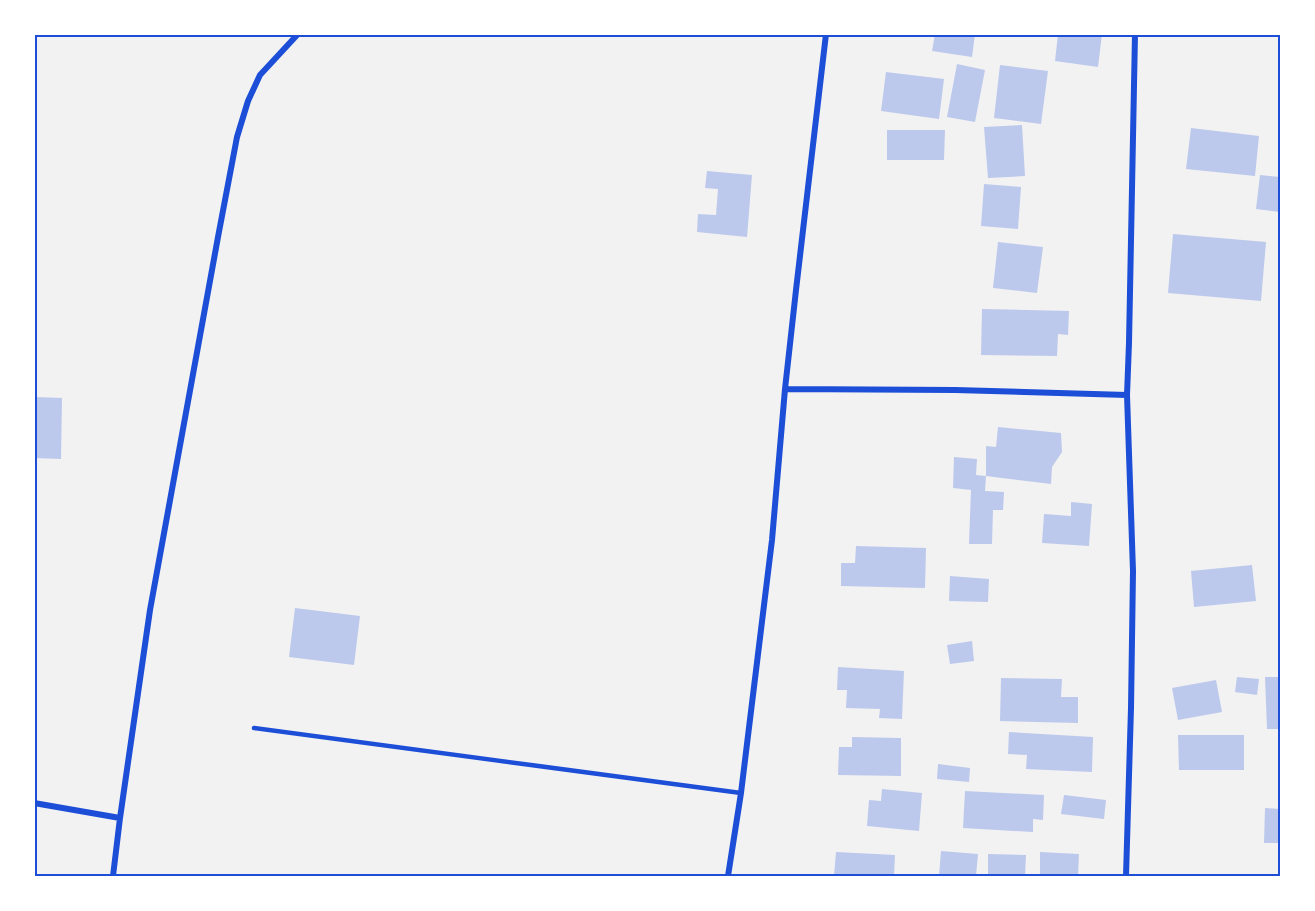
<svg xmlns="http://www.w3.org/2000/svg" width="1315" height="911" font-family="'Open Sans',sans-serif">
	<style>
		.building { fill: #bdc9ec }
		.lines { fill: none; stroke-linecap: round; stroke-linejoin: round }
		.service { stroke: #1d4ed8; stroke-width: 4.5 }
		.minor { stroke: #1d4ed8; stroke-width: 6 }
		.neatline { fill: none; stroke: #1d4ed8; stroke-width: 2 }
	</style>
	<rect width="100%" height="100%" fill="#f2f2f2"/>
	<path class="building" d="M 935,34 L 975,34 L 972,57 L 932,51 Z
		M 1058,34 L 1102,34 L 1098,67 L 1055,61 Z
		M 957,64 L 985,70 L 975,122 L 947,117 Z
		M 1000,65 L 1048,71 L 1041,124 L 994,118 Z
		M 886,72 L 944,79 L 939,119 L 881,111 Z
		M 1022,125 L 1025,176 L 988,178 L 984,127 Z
		M 1191,128 L 1259,136 L 1255,176 L 1186,169 Z
		M 887,130 L 945,130 L 944,160 L 887,160 Z
		M 707,171 L 752,175 L 747,237 L 697,232 L 698,214 L 716,215 L 718,189 L 705,188 Z
		M 1260,175 L 1280,177 L 1280,212 L 1256,209 Z
		M 984,184 L 1021,187 L 1018,229 L 981,226 Z
		M 1173,234 L 1266,242 L 1261,301 L 1168,293 Z
		M 998,242 L 1043,247 L 1037,293 L 993,288 Z
		M 982,309 L 1069,311 L 1068,335 L 1058,334 L 1057,356 L 981,355 Z
		M 35,397 L 62,398 L 61,459 L 34,458 Z
		M 998,427 L 1061,433 L 1062,452 L 1052,467 L 1051,484 L 986,476 L 986,446 L 996,447 Z
		M 954,457 L 977,459 L 976,475 L 986,476 L 985,491 L 1004,492 L 1003,510 L 993,510 L 992,544 L 969,544 L 971,490 L 953,488 Z
		M 1071,502 L 1092,504 L 1089,546 L 1042,543 L 1044,514 L 1071,516 Z
		M 856,546 L 926,548 L 925,588 L 841,586 L 841,563 L 855,563 Z
		M 1252,565 L 1256,601 L 1194,607 L 1191,571 Z
		M 950,576 L 989,579 L 988,602 L 949,601 Z
		M 295,608 L 360,616 L 354,665 L 289,657 Z
		M 972,641 L 974,661 L 950,664 L 947,645 Z
		M 838,667 L 904,671 L 902,719 L 879,718 L 880,709 L 846,708 L 847,690 L 837,690 Z
		M 1237,677 L 1259,679 L 1257,695 L 1235,692 Z
		M 1265,677 L 1280,677 L 1280,729 L 1267,729 Z
		M 1001,678 L 1062,679 L 1061,697 L 1078,697 L 1078,723 L 1000,721 Z
		M 1216,680 L 1222,712 L 1178,720 L 1172,688 Z
		M 1009,732 L 1093,737 L 1092,772 L 1026,769 L 1027,755 L 1008,754 Z
		M 1178,735 L 1244,735 L 1244,770 L 1179,770 Z
		M 852,737 L 901,738 L 901,776 L 838,775 L 839,747 L 852,747 Z
		M 938,764 L 970,768 L 969,782 L 937,779 Z
		M 882,789 L 922,793 L 919,831 L 867,826 L 869,800 L 881,801 Z
		M 965,791 L 1044,795 L 1043,820 L 1033,819 L 1033,832 L 963,828 Z
		M 1064,795 L 1106,800 L 1104,819 L 1061,814 Z
		M 1265,808 L 1280,809 L 1280,843 L 1264,843 Z
		M 941,851 L 978,854 L 976,876 L 939,876 Z
		M 836,852 L 895,855 L 894,876 L 834,876 Z
		M 1040,852 L 1079,854 L 1078,876 L 1040,876 Z
		M 988,854 L 1026,855 L 1025,876 L 988,876 Z"/>
	<g class="lines">
		<path class="service" d="M 254,728 L 741,793"/>
		<path class="minor" d="M 785,389 L 955,390 L 1127,395
			M 34,803 L 120,818
			M 113,876 L 120,818 L 150,610 L 218,237 L 237,137 L 248,101 L 260,75 L 298,34
			M 728,876 L 741,793 L 772,540 L 785,389 L 796,290 L 826,34
			M 1126,876 L 1131,708 L 1133,571 L 1127,395 L 1129,343 L 1135,34"/>
	</g>
	<rect width="1315" height="911" fill="none" stroke="#ffffff" stroke-width="72"/>
	<rect x="36" y="36" width="1243" height="839" class="neatline"/>
</svg>
